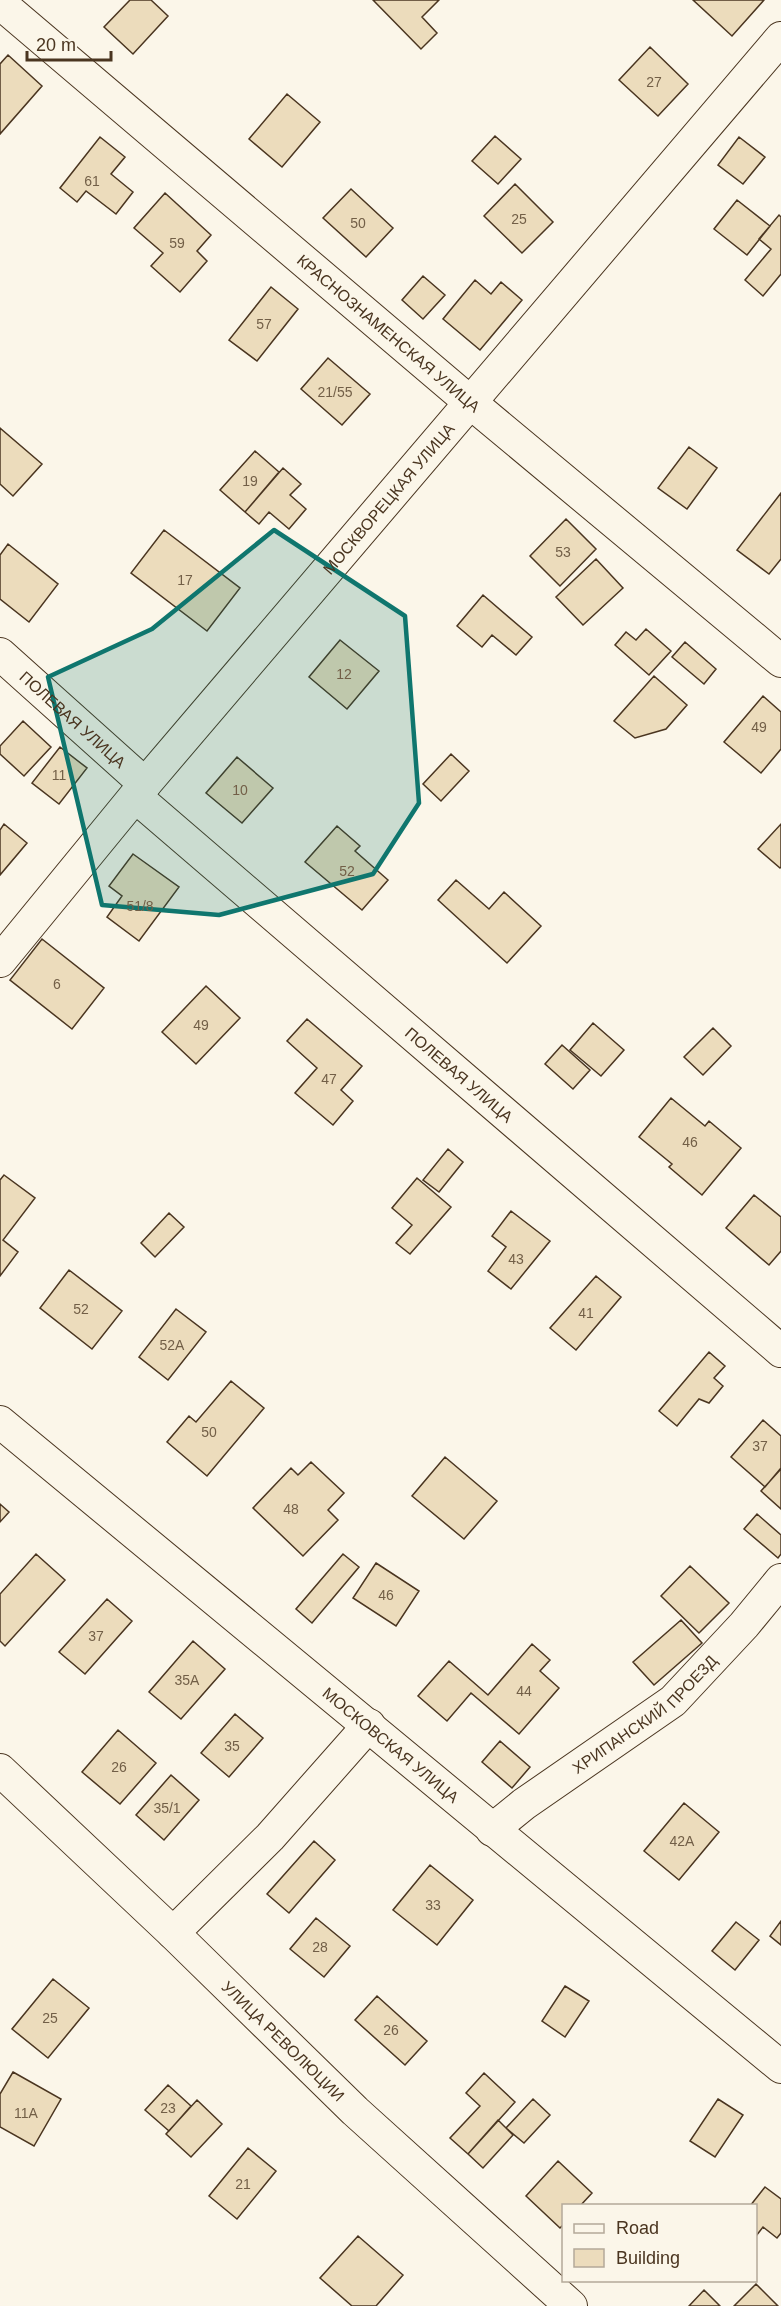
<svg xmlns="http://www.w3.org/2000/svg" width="781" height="2306" font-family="Helvetica,sans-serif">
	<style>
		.building { fill: #ecdcbc; stroke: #4a3520; stroke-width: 1.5 }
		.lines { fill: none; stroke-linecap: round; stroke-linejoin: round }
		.minor-casing { stroke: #4a3520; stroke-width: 34 }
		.minor { stroke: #fbf6e9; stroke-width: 32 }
		.marked { fill: #0f766e; fill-opacity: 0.2; stroke: #0f766e; stroke-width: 4.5; stroke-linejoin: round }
		.labels { text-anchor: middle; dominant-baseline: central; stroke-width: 4.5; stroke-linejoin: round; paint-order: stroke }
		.number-label { font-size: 14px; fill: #725f47 }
		.street-label { font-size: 16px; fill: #4a3520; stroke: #fbf6e9 }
	</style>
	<rect width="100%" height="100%" fill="#fbf6e9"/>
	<path class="building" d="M 130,0 L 151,0 L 168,16 L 133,54 L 104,27 Z
		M 373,0 L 439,0 L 422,17 L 437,33 L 421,49 Z
		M 693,0 L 764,0 L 732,36 Z
		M 650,47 L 688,84 L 658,116 L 619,80 Z
		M 8,55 L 42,86 L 0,134 L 0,64 Z
		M 287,94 L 320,122 L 282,167 L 249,139 Z
		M 495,136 L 521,159 L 498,184 L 472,161 Z
		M 100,137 L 125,157 L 111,174 L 133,192 L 116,214 L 86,191 L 77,202 L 60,188 Z
		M 739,137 L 765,157 L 743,184 L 718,165 Z
		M 515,184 L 553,222 L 522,253 L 484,216 Z
		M 351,189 L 393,228 L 366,257 L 323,218 Z
		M 165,193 L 211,235 L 197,251 L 207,261 L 180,292 L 151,266 L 163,253 L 134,228 Z
		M 737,200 L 770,226 L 747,255 L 714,229 Z
		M 779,215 L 781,217 L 781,274 L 763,296 L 745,280 L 771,249 L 759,239 Z
		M 423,276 L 445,295 L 423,319 L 402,300 Z
		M 475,280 L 491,294 L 501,282 L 522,300 L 480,350 L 443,319 Z
		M 271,287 L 298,309 L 257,361 L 229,340 Z
		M 328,358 L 370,394 L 342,425 L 301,389 Z
		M 0,428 L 42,464 L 13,496 L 0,484 Z
		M 689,447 L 717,468 L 687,509 L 658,488 Z
		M 255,451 L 279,472 L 245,512 L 220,490 Z
		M 283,468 L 301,484 L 290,495 L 306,509 L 289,529 L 269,512 L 259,524 L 245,512 Z
		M 781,493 L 781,559 L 769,574 L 737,550 Z
		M 566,519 L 596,549 L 560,586 L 530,556 Z
		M 164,530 L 240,588 L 207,631 L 131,573 Z
		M 8,544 L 58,584 L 29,622 L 0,599 L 0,555 Z
		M 596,559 L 623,588 L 583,625 L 556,597 Z
		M 483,595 L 532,637 L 516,655 L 492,635 L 482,647 L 457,626 Z
		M 646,629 L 671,651 L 649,675 L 615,645 L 626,632 L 636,640 Z
		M 340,640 L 379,671 L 347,709 L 309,677 Z
		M 685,642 L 716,669 L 704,684 L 672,657 Z
		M 654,676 L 687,705 L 666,729 L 635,738 L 614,721 Z
		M 763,696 L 781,712 L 781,749 L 761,773 L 724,742 Z
		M 23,721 L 51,747 L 24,776 L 0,754 L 0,746 Z
		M 60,747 L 87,768 L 59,804 L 32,783 Z
		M 451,754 L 469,771 L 441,801 L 423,784 Z
		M 237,757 L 273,788 L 242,823 L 206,793 Z
		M 4,824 L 27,843 L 0,875 L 0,830 Z
		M 781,824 L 781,867 L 780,868 L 758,849 Z
		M 337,826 L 360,846 L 355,851 L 388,880 L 362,910 L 305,862 Z
		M 133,854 L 179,887 L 139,941 L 107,917 L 122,896 L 109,886 Z
		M 456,880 L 489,909 L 504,892 L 541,926 L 507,963 L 438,900 Z
		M 42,939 L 104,988 L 72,1029 L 10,980 Z
		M 206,986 L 240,1018 L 196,1064 L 162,1032 Z
		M 307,1019 L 362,1066 L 341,1090 L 353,1101 L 333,1125 L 295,1093 L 317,1068 L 287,1041 Z
		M 593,1023 L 624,1050 L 601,1076 L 570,1050 Z
		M 713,1028 L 731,1046 L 703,1075 L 684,1057 Z
		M 562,1045 L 590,1070 L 573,1089 L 545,1064 Z
		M 671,1098 L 705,1126 L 709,1121 L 741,1148 L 702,1195 L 669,1167 L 672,1164 L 639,1137 Z
		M 448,1149 L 463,1162 L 439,1192 L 423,1180 Z
		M 4,1175 L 35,1198 L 3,1240 L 18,1252 L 0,1276 L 0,1180 Z
		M 417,1178 L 451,1207 L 410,1254 L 396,1243 L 412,1225 L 392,1208 Z
		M 754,1195 L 781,1217 L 781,1251 L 769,1265 L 726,1228 Z
		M 511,1211 L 550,1241 L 511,1289 L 488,1271 L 506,1247 L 492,1236 Z
		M 169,1213 L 184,1227 L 155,1257 L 141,1243 Z
		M 69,1270 L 122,1311 L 92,1349 L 40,1308 Z
		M 596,1276 L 621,1297 L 576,1350 L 550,1328 Z
		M 176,1309 L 206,1332 L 168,1380 L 139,1357 Z
		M 709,1352 L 725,1366 L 714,1378 L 723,1386 L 709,1403 L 699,1399 L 677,1426 L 659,1411 Z
		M 231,1381 L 264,1408 L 207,1476 L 167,1442 L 189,1416 L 196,1422 Z
		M 763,1420 L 781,1436 L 781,1468 L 765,1487 L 731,1457 Z
		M 445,1457 L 497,1501 L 464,1539 L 412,1496 Z
		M 311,1462 L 344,1493 L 328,1510 L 338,1520 L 303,1556 L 253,1508 L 291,1468 L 298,1475 Z
		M 781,1469 L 781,1509 L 761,1491 Z
		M 0,1504 L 9,1512 L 0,1522 Z
		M 757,1514 L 781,1535 L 781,1554 L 778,1558 L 744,1529 Z
		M 36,1554 L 65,1580 L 5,1646 L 0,1641 L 0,1594 Z
		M 343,1554 L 359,1567 L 312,1623 L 296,1609 Z
		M 376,1563 L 419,1591 L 396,1626 L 353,1598 Z
		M 690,1566 L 729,1603 L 699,1633 L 661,1596 Z
		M 107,1599 L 132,1621 L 85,1674 L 59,1652 Z
		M 681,1620 L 702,1643 L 654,1685 L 633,1662 Z
		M 193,1641 L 225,1669 L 181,1719 L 149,1692 Z
		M 532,1644 L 550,1660 L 540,1671 L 559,1688 L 519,1734 L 471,1693 L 447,1721 L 418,1696 L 449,1661 L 488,1695 Z
		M 235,1714 L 263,1738 L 229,1777 L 201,1753 Z
		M 118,1730 L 156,1763 L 120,1804 L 82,1772 Z
		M 500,1741 L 530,1767 L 512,1788 L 482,1762 Z
		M 171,1775 L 199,1800 L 164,1840 L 136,1815 Z
		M 684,1803 L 719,1832 L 679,1880 L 644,1851 Z
		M 314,1841 L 335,1860 L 289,1913 L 267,1894 Z
		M 430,1865 L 473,1900 L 437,1945 L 393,1910 Z
		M 316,1918 L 350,1946 L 324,1977 L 290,1949 Z
		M 781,1921 L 781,1945 L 770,1936 Z
		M 736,1922 L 759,1940 L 735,1970 L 712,1951 Z
		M 53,1979 L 89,2008 L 48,2058 L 12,2029 Z
		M 565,1986 L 589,2001 L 565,2037 L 542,2021 Z
		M 377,1996 L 427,2041 L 405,2065 L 355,2020 Z
		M 13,2072 L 61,2099 L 34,2146 L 0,2127 L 0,2094 Z
		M 484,2073 L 515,2102 L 468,2154 L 450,2138 L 480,2106 L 466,2093 Z
		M 168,2085 L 191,2106 L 169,2131 L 145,2110 Z
		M 533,2099 L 550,2115 L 524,2143 L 506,2128 Z
		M 718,2099 L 743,2115 L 715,2157 L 690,2141 Z
		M 197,2100 L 222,2124 L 191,2157 L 166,2134 Z
		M 498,2120 L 513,2135 L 483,2168 L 468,2154 Z
		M 248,2148 L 276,2171 L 237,2219 L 209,2196 Z
		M 558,2161 L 592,2193 L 580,2206 L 564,2206 L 564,2224 L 560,2228 L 526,2196 Z
		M 765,2187 L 781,2199 L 781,2233 L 777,2238 L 763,2227 L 756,2236 L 756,2206 L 750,2206 Z
		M 358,2236 L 403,2275 L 376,2306 L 352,2306 L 320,2278 Z
		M 756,2284 L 778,2306 L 734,2306 Z
		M 704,2290 L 720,2306 L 689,2306 Z"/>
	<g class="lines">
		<defs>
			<g id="minor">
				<path id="s1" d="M 0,3 L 471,403 L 781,661"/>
				<path id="s2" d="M 0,654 L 145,784"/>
				<path id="s3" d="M 136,797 L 781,1351"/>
				<path id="s4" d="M 0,961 L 145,784 L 781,38"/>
				<path id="s5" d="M 0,1422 L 781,2067"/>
				<path id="s6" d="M 0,1770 L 173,1933 L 355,2111 L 571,2306"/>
				<path id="s7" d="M 492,1830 L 524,1804 L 673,1701 L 744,1625 L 781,1580"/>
				<path d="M 173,1933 L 270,1837 L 369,1725"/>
			</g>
		</defs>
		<use href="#minor" class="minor-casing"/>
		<use href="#minor" class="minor"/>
	</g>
	<path class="marked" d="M 274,530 L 405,616 L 419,803 L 373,874 L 219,915 L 102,905 L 48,677 L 152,629 Z"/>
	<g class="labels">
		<g class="number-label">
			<text x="654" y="82">27</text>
			<text x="92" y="181">61</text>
			<text x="519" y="219">25</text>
			<text x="358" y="223">50</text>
			<text x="177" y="243">59</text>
			<text x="264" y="324">57</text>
			<text x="335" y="392">21/55</text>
			<text x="250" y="481">19</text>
			<text x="563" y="552">53</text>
			<text x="185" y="580">17</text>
			<text x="344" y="674">12</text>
			<text x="759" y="727">49</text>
			<text x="59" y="775">11</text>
			<text x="240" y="790">10</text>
			<text x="347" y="871">52</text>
			<text x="140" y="906">51/8</text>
			<text x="57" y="984">6</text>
			<text x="201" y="1025">49</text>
			<text x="329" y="1079">47</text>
			<text x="690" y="1142">46</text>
			<text x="516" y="1259">43</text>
			<text x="81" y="1309">52</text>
			<text x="586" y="1313">41</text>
			<text x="172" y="1345">52А</text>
			<text x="209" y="1432">50</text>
			<text x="760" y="1446">37</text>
			<text x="291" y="1509">48</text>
			<text x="386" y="1595">46</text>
			<text x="96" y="1636">37</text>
			<text x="187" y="1680">35А</text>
			<text x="524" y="1691">44</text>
			<text x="232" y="1746">35</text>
			<text x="119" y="1767">26</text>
			<text x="167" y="1808">35/1</text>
			<text x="682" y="1841">42А</text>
			<text x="433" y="1905">33</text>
			<text x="320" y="1947">28</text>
			<text x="50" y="2018">25</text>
			<text x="391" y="2030">26</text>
			<text x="168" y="2108">23</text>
			<text x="26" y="2113">11А</text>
			<text x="243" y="2184">21</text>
		</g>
		<g class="street-label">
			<text stroke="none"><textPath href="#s1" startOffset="510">КРАСНОЗНАМЕНСКАЯ УЛИЦА</textPath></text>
			<text stroke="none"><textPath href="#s4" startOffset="604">МОСКВОРЕЦКАЯ УЛИЦА</textPath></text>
			<text stroke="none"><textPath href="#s2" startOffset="98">ПОЛЕВАЯ УЛИЦА</textPath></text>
			<text stroke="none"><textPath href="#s3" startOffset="426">ПОЛЕВАЯ УЛИЦА</textPath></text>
			<text stroke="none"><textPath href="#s7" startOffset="192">ХРИПАНСКИЙ ПРОЕЗД</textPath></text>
			<text stroke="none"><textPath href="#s5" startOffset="507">МОСКОВСКАЯ УЛИЦА</textPath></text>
			<text stroke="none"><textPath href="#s6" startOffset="392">УЛИЦА РЕВОЛЮЦИИ</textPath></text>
		</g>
	</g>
	<rect x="562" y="2204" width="195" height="78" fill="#fbf6e9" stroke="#b4a999" stroke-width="1.5"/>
	<rect x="574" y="2224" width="30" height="9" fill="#fbf6e9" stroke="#b4a999" stroke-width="1.5"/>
	<text x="616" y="2234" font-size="18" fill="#4a3520">Road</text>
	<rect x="574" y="2249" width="30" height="18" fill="#ecdcbc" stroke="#b4a999" stroke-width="1.5"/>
	<text x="616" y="2264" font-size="18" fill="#4a3520">Building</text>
	<path d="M27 51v9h84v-9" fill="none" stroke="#4a3520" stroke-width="3"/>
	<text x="36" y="51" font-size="18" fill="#4a3520" stroke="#fbf6e9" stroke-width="4.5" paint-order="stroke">20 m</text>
</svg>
